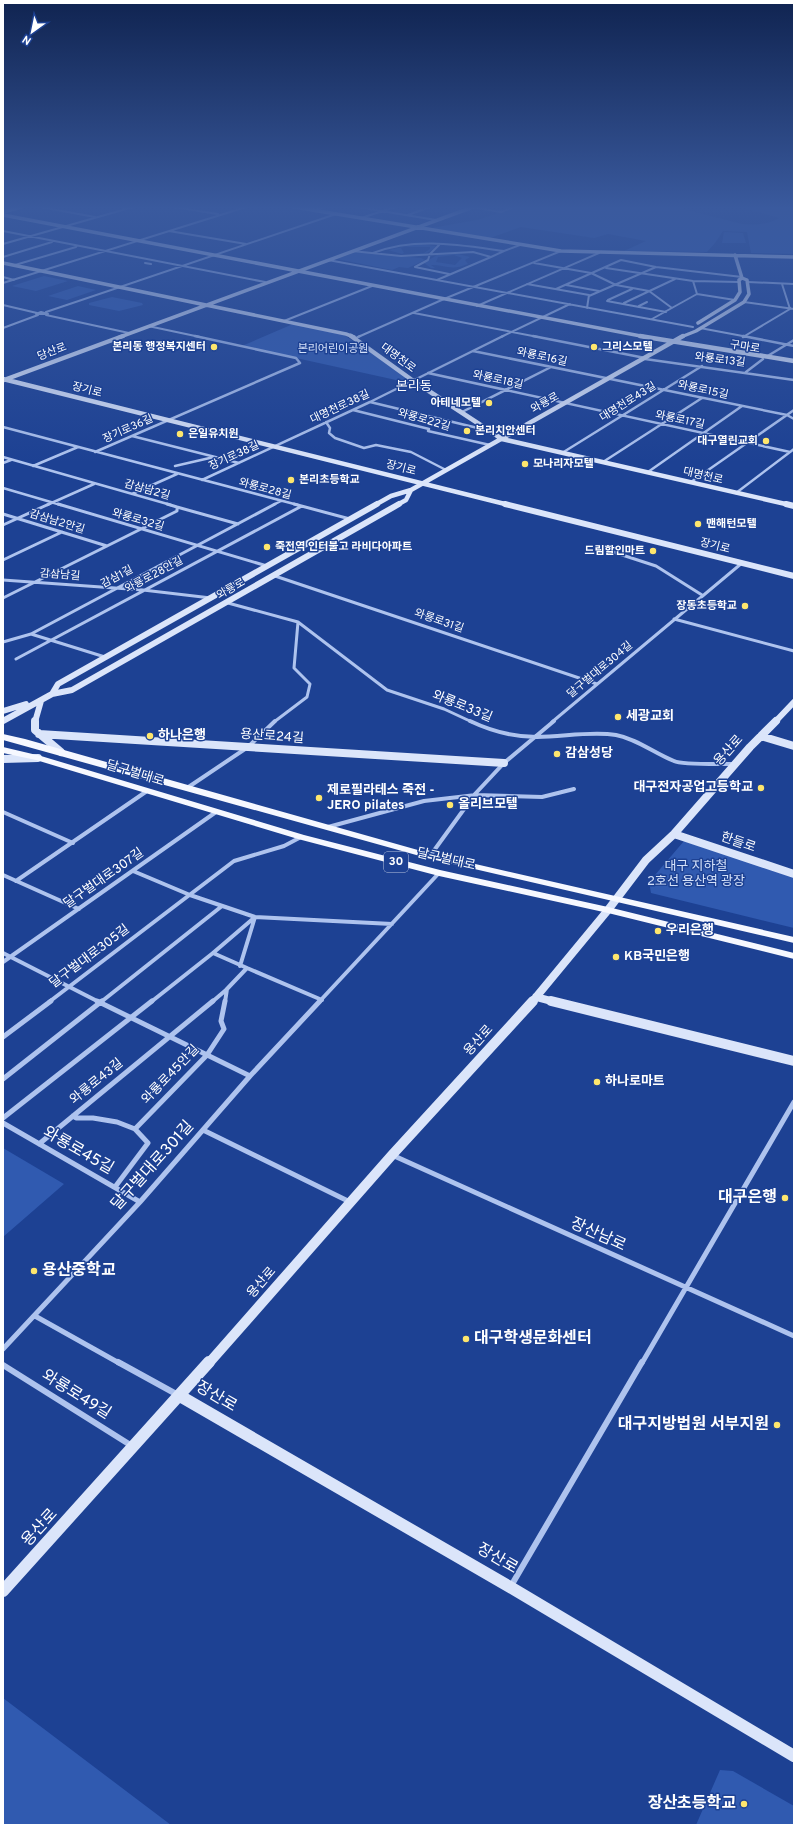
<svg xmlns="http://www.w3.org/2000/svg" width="797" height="1828" font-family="Overpass,'Noto Sans KR',sans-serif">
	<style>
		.green { fill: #305ab0; fill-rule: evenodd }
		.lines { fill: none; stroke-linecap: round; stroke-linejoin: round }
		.street-far5 { stroke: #aec3ee; stroke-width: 2 }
		.street-far4 { stroke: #aec3ee; stroke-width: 2.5 }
		.street-far3 { stroke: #aec3ee; stroke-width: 3 }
		.street-far2 { stroke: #aec3ee; stroke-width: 4 }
		.street-far1 { stroke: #aec3ee; stroke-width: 5 }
		.street { stroke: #aec3ee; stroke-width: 6 }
		.secondary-far5 { stroke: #dbe5fa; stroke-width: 3.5 }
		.secondary-far4 { stroke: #dbe5fa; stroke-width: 4.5 }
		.secondary-far3 { stroke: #dbe5fa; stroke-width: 6 }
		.secondary-far2 { stroke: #dbe5fa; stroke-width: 8 }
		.secondary-far1 { stroke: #dbe5fa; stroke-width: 10 }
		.secondary { stroke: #dbe5fa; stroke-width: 12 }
		.primary { fill: #f6f8ff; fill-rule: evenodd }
		.poi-dot { fill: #fee66d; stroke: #1d4193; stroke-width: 1.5 }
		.labels { text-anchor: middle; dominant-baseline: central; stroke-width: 3; stroke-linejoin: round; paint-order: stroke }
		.far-poi-label { font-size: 11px; font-weight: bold; fill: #fff; stroke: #1d4193; text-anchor: start }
		.far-street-label { font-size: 11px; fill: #fff; stroke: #1d4193 }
		.far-park-label { font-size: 11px; fill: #d4e1fa; stroke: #1d4193 }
		.shield { fill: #1d4193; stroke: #bbc6df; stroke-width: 1 }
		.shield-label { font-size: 12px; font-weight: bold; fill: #fff }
		.far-quarter-label { font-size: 13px; fill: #fff; stroke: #1d4193 }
		.street-label { font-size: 13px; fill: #fff; stroke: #1d4193 }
		.poi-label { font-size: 13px; font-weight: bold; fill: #fff; stroke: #1d4193; text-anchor: start }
		.park-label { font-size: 13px; fill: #d4e1fa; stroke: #1d4193 }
		.near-street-label { font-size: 16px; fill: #fff; stroke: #1d4193 }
		.near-poi-label { font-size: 16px; font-weight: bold; fill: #fff; stroke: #1d4193; text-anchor: end }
	</style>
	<rect width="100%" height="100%" fill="#1d4193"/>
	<path class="green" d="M 517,207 L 687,207 L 683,209 L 742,224 C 755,225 768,225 779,218 L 741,207 L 794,207 L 794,254 L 751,253 L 747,232 L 723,231 L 715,243 L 707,252 L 624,251 L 646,241 L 608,234 L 594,238 L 521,227 L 490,238 L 431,228 L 477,220 Z
		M 724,232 L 743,233 L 746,243 L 722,243 Z
		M 419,244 L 436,246 C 429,254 424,254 414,254 L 424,253 L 430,249 L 430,247 L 404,247 L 401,248 L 404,253 L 402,254 L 388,250 Z
		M 356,252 L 421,258 L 425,260 L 408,268 L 399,267 L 392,270 L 337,259 Z
		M 458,254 L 470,257 L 465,260 L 468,264 C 451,271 447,265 431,265 L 435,268 L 431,268 L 424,263 L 437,255 ZM 454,255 L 462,258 L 455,265 L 436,262 L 438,257 Z
		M 44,276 L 68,281 L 36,291 L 12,286 Z
		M 78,286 L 96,290 L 67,300 L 48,296 Z
		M 112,297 L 142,303 L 143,305 L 119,311 L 89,305 L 89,303 Z
		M 293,324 L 344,335 L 410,379 L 405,382 L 242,346 Z
		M 684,841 L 794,877 L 794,928 L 651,893 L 649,882 Z
		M 3,1148 L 64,1184 L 3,1237 Z
		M 3,1698 L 171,1825 L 3,1825 Z
		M 720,1770 L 733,1771 L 794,1806 L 794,1825 L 696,1825 Z"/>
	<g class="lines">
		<path class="street-far5" d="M 40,207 L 95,217
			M 173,207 L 218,214
			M 357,207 L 436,220
			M 471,207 L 501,212 L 514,207
			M 502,207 L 507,207
			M 315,210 L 326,207
			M 408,215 L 430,207
			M 361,218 L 395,207
			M 3,231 L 265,282
			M 169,231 L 246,244
			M 3,244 L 133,207
			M 439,245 L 430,254 L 428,260 L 415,267 L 449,274
			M 352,251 L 401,256 L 473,252 L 491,257 L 437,280
			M 504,251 L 520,245
			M 373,253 C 416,237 459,245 504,251 L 491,257
			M 3,257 L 52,242
			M 328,260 L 693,327
			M 145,263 L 151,264
			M 534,263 L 591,273 L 616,285 L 649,291 L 672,308
			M 15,265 L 76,247
			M 606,268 L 693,281 L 739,282
			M 3,277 L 14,280
			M 693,281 L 697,294
			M 748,282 L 794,284
			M 3,283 L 246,207
			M 527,284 L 589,295 L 587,308
			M 566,285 L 599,291
			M 556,289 L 621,260 L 656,267 L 742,277
			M 697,294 L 735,300
			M 589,296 L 656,267
			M 608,300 L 632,289
			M 607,301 L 666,312
			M 744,302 L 794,309
			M 624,303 L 675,279
			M 3,305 L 37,313
			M 477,306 L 599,253
			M 639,306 L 647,302
			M 41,312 L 48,314 L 36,314 Z
			M 46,312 L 336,214
			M 414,313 L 538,337
			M 46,315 L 129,333
			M 652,319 L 697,294
			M 284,321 L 372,286
			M 148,326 L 200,337
			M 3,328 L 38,315
			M 700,328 L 748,337
			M 358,337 L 444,299 L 561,251
			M 501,337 L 570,304
			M 743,337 L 790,309 L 782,284"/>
		<path class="street-far4" d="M 533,336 L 645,358
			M 743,336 L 794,346
			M 743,337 L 744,336
			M 356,338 L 360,336
			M 473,351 L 787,415 L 794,419
			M 766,357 L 794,340
			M 645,359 L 794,380
			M 746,372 L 763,359
			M 428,373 L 790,452
			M 370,402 L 486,430
			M 353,410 L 429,429 L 428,431 L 490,445
			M 462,412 L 551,367
			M 326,422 L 330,428 L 329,433 L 335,438 L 364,448 L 376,445 L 411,452 L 446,470
			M 3,427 L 298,505
			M 132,436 L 239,463
			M 95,452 L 300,363 L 296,358 L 195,336
			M 562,453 L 702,366
			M 3,457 L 171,505
			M 603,462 L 702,398
			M 3,463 L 11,460
			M 33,466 L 78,447
			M 175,466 L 214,457
			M 648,472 L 742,406
			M 202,480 L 370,402 L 503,336
			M 691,482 L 794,410
			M 3,488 L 61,505
			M 736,493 L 794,449
			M 132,494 L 177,474
			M 47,505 L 94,484
			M 273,505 L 281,501"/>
		<path class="street-far3" d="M 58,504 L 267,566
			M 294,504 L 350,519
			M 177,507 L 238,524
			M 3,514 L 107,546
			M 3,525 L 49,504
			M 610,551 L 656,566 L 702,595
			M 3,560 L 62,532
			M 275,576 L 597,684
			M 3,580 L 143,590 L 211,598
			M 3,598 L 177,511 L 177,507 L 167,504
			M 228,603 L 298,622 L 387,690 L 444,709 L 472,722
			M 674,619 L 794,651
			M 31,634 L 105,657
			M 3,642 L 31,634 L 275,504
			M 16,659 L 300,507
			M 274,722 L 307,697 L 310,684 L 294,668 L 298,622
			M 552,722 L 742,563"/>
		<path class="street-far2" d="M 470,721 C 491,731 513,737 537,737 C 563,737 590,731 616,735 C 637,739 654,753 674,761 C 682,765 722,764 734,764
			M 187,788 L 248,747 L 275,721
			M 3,812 L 73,843
			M 328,827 L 424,801 L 476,795 L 542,797 L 574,789
			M 430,856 L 475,794 L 504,763 L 554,721
			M 133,871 L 190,895 L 255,917 L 392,924
			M 3,875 L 79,909
			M 16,881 L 147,791
			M 3,953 L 99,1002
			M 3,962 L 216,812
			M 240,966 L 255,917
			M 247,968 L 322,1000
			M 49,1002 L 234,861 L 284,846 L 301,837
			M 101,1002 L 222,906
			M 151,1002 L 213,953 L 255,917
			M 212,1002 L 226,990 L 247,968 L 213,953
			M 225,1002 L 227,989
			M 319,1002 L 439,873"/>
		<path class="street-far1" d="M 97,1001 L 250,1076
			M 3,1037 L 51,1001
			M 3,1079 L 102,1001
			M 73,1116 L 76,1118 L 93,1118 L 117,1122 L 135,1129 L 148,1143 L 115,1187
			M 3,1118 L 152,1001
			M 3,1123 L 140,1202
			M 135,1129 L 207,1055 L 224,1029 L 221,1021 L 225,1001
			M 203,1130 L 350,1202
			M 39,1144 L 213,1001
			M 392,1155 L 794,1336
			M 35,1316 L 119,1363
			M 3,1349 L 140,1202 L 250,1076 L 320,1001
			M 642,1363 L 794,1102"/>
		<path class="street" d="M 118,1362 L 178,1395
			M 3,1365 L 132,1446
			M 511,1586 L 642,1362"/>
		<path class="secondary-far5" d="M 294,207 L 561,251 L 794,257
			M 3,212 L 21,207
			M 3,215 L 646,337
			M 735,255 L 742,278
			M 3,263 L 346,334 L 354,337
			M 698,323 L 735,300 L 740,292 L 739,280 L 742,278
			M 120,337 L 473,207
			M 681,337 L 696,331 L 744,302 L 749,294 L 747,280 L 742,278"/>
		<path class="secondary-far4" d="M 351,336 L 412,380 L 502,439 L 790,505
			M 640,336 L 794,361
			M 3,379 L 509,505
			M 4,380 L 123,336
			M 375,505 L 391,496 L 411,490 L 683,336
			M 397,505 L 406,500 L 411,490"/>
		<path class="secondary-far3" d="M 505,504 L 794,576
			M 786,504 L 794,506
			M 52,694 L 58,684 L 377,504
			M 3,711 L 26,704
			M 3,721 L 52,694 L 72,690 L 399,504
			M 35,722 L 41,701
			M 775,722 L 794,702"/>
		<path class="secondary-far2" d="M 35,721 L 35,730 L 61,752
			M 39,734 L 504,763
			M 761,736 L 794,746
			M 3,759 L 38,758
			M 674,834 L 794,874
			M 536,997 L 555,1002
			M 532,1002 L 608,910 L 646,860 L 674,834 L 750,747 L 776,721"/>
		<path class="secondary-far1" d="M 551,1001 L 794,1061
			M 209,1363 L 392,1155 L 533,1001"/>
		<path class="secondary" d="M 180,1396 L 510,1587 L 794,1756
			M 3,1591 L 209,1362"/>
		<path class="primary" d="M 3,734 L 25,739 L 432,854 L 794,937 L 794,943 L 427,858 L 3,740 Z
			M 3,747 L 41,756 L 304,835 L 440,870 L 608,907 L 794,953 L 794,959 L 608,913 L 439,876 L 298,839 L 36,760 L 3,753 Z"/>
	</g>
	<linearGradient id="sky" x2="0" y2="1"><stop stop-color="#102451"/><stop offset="0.45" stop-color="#3a5a9e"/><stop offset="1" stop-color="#3a5a9e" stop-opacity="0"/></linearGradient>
	<rect width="797" height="462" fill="url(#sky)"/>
	<g class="poi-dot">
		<circle cx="214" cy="347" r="4"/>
		<circle cx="594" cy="347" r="4"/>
		<circle cx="489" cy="403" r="4"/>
		<circle cx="467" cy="431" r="4"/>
		<circle cx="180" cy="434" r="4"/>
		<circle cx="766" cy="441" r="4"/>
		<circle cx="525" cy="464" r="4"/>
		<circle cx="291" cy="480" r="4"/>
		<circle cx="698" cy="524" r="4"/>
		<circle cx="267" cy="547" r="4"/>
		<circle cx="653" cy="551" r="4"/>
		<circle cx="745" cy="606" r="4"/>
		<circle cx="618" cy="717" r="4"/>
		<circle cx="150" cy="736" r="4"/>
		<circle cx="557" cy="754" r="4"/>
		<circle cx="761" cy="788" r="4"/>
		<circle cx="319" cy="798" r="4"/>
		<circle cx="450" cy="805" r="4"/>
		<circle cx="658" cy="931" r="4"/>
		<circle cx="616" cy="957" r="4"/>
		<circle cx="597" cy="1082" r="4"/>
		<circle cx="785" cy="1198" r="4"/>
		<circle cx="34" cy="1271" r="4"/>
		<circle cx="466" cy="1339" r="4"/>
		<circle cx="777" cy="1425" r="4"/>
		<circle cx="744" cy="1804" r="4"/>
	</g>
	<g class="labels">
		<g class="far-poi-label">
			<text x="206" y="347" text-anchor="end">본리동 행정복지센터</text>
			<text x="602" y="347">그리스모텔</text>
			<text x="481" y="403" text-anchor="end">아테네모텔</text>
			<text x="475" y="431">본리치안센터</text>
			<text x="188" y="434">은일유치원</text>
			<text x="758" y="441" text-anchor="end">대구열린교회</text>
			<text x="533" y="464">모나리자모텔</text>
			<text x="299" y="480">본리초등학교</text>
			<text x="706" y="524">맨해턴모텔</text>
			<text x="275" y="547">죽전역 인터불고 라비다아파트</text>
			<text x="645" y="551" text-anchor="end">드림할인마트</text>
			<text x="737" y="606" text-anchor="end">장동초등학교</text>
		</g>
		<g class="far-street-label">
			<text transform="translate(745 347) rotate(9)">구마로</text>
			<text transform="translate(52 352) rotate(-21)">당산로</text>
			<text transform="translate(542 357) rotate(12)">와룡로16길</text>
			<text transform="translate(398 358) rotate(37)">대명천로</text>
			<text transform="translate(720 360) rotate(7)">와룡로13길</text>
			<text transform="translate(498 380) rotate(12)">와룡로18길</text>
			<text transform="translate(87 390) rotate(14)">장기로</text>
			<text transform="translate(703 390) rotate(12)">와룡로15길</text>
			<text transform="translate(628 402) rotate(-32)">대명천로43길</text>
			<text transform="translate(545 403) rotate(-29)">와룡로</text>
			<text transform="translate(340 407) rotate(-25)">대명천로38길</text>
			<text transform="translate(424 420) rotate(16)">와룡로22길</text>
			<text transform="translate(680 420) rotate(12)">와룡로17길</text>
			<text transform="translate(128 429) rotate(-24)">장기로36길</text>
			<text transform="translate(234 456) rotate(-25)">장기로38길</text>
			<text transform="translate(401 468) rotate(14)">장기로</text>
			<text transform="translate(703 476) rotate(13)">대명천로</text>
			<text transform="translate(265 489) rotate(15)">와룡로28길</text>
			<text transform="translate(147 490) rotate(16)">감삼남2길</text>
			<text transform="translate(138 520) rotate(16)">와룡로32길</text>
			<text transform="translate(57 522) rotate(17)">감삼남2안길</text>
			<text transform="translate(715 546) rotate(14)">장기로</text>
			<text transform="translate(60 575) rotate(4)">감삼남길</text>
			<text transform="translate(154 575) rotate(-28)">와룡로28안길</text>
			<text transform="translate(117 577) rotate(-28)">감삼1길</text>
			<text transform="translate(231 589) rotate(-30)">와룡로</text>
			<text transform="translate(439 621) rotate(19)">와룡로31길</text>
			<text transform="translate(600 670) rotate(-40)">달구벌대로304길</text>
		</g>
		<g class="far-park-label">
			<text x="333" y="349">본리어린이공원</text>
		</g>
		<rect class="shield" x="384" y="852" width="24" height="20" rx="3"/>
		<g class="shield-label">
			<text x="396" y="862">30</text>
		</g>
		<g class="far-quarter-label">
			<text x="414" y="387">본리동</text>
		</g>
		<g class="street-label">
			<text transform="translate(462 707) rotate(22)">와룡로33길</text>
			<text transform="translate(272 737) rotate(4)">용산로24길</text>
			<text transform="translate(729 751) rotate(-48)">용산로</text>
			<text transform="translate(135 774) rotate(17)">달구벌대로</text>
			<text transform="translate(738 843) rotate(19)">한들로</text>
			<text transform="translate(446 860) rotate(13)">달구벌대로</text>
			<text transform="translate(104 879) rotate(-35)">달구벌대로307길</text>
			<text transform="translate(90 957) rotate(-37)">달구벌대로305길</text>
			<text transform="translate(479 1041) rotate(-48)">용산로</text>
			<text transform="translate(171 1075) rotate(-46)">와룡로45안길</text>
			<text transform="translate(97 1082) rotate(-39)">와룡로43길</text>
			<text transform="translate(262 1283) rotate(-49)">용산로</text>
		</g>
		<g class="poi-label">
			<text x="626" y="717">세광교회</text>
			<text x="158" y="736">하나은행</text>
			<text x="565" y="754">감삼성당</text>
			<text x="753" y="788" text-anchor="end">대구전자공업고등학교</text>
			<text x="327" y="791">제로필라테스 죽전 -<tspan x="327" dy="15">JERO pilates</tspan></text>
			<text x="458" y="805">올리브모텔</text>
			<text x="666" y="931">우리은행</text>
			<text x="624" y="957">KB국민은행</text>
			<text x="605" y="1082">하나로마트</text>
		</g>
		<g class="park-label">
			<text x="696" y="867">대구 지하철<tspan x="696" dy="15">2호선 용산역 광장</tspan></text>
		</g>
		<g class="near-street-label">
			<text transform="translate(78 1151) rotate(30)">와룡로45길</text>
			<text transform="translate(153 1166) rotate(-48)">달구벌대로301길</text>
			<text transform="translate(598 1235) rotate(24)">장산남로</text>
			<text transform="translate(76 1395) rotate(32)">와룡로49길</text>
			<text transform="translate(216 1397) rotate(30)">장산로</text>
			<text transform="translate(40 1528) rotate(-48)">용산로</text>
			<text transform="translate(497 1559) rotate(30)">장산로</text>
		</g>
		<g class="near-poi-label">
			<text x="777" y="1198">대구은행</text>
			<text x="42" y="1271" text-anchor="start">용산중학교</text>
			<text x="474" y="1339" text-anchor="start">대구학생문화센터</text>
			<text x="769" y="1425">대구지방법원 서부지원</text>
			<text x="736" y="1804">장산초등학교</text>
		</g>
	</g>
	<rect width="797" height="1828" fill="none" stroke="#ffffff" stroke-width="8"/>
	<g transform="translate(32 32) rotate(213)" stroke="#1d4193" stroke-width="3" paint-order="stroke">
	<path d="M0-3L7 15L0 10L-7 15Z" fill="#ffffff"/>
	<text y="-6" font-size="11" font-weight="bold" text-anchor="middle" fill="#ffffff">N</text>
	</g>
</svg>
